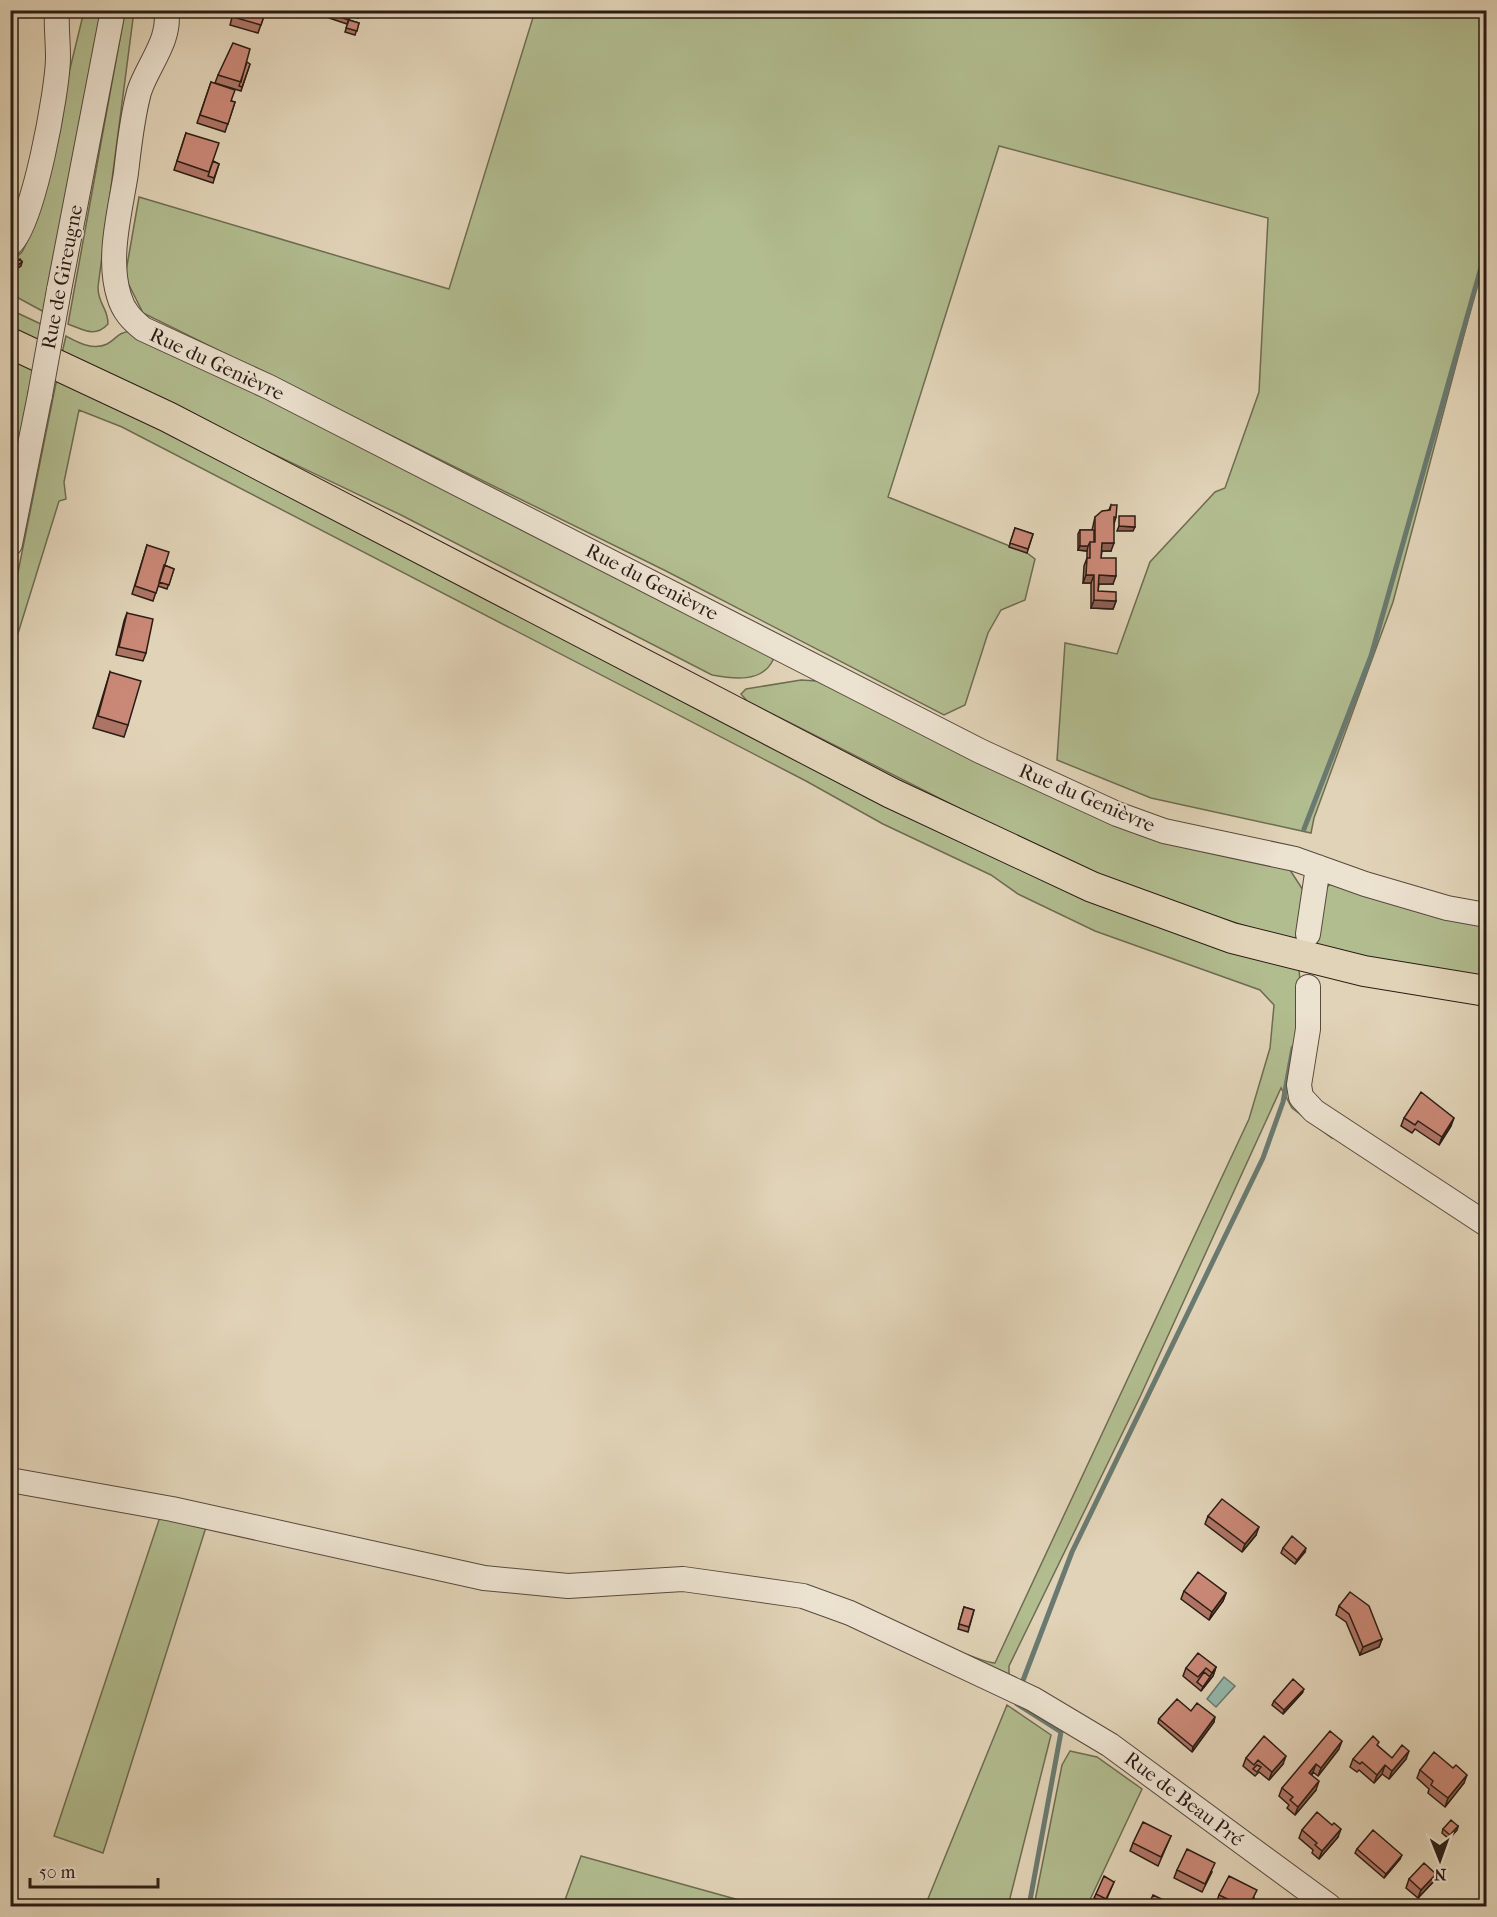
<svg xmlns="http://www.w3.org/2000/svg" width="1497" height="1917" font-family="'IM FELL French Canon',serif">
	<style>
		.green { fill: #b1bc8f; stroke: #6e6c52; stroke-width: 1.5 }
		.water { fill: #94b8ad; stroke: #6a7a70; stroke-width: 1.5 }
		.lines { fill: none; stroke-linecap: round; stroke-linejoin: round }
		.stream { stroke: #6a7a70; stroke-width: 5 }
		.minor-casing { stroke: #584a3e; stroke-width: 26 }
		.major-casing { stroke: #2b1c15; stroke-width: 32 }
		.minor { stroke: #ece2d0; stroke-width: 24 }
		.major { stroke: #e1d3b7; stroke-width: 30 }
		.minor-bridge-casing { stroke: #584a3e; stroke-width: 26; stroke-linecap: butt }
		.minor-bridge { stroke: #ece2d0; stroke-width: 24 }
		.wall { fill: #ae7566; stroke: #2b1c15; stroke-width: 1.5 }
		.shaded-wall { fill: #8d5f53; stroke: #2b1c15; stroke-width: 1.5 }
		.building { fill: #ca8877; stroke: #2b1c15; stroke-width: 1.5 }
		.labels { text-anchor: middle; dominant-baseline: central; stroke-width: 4.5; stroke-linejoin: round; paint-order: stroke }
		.street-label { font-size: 20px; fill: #2b1c15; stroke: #ece2d0 }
	</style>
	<rect width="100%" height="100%" fill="#e1d3b7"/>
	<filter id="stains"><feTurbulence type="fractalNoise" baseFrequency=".00333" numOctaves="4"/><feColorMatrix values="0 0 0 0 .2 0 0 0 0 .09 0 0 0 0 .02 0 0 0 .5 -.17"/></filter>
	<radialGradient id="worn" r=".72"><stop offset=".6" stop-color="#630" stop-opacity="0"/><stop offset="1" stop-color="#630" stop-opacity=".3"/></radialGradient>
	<path class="green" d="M 84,11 L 104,11 L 46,313 L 11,294 L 11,262 L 22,252 L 29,238 Z
		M 125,11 L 134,11 L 98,287 C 98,305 108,307 108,324 C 95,338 84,330 68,324 Z
		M 535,11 L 1486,11 L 1486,252 L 1393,602 L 1314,818 L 1311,833 L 1151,798 L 1057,760 L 1065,643 L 1117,654 L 1150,562 L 1215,492 L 1225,488 L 1259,392 L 1268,218 L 999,146 L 888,497 L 1027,553 L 1035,559 L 1025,600 L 1001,610 L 988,633 L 965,705 L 944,715 L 666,571 L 143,313 L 125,277 L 139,197 L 449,289 Z
		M 11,310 L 43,325 L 40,343 L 11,330 Z
		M 131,331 L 259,392 L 770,651 L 773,660 C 762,683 733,679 712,675 L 401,515 L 62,353 L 66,336 C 77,342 93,351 107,344 C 118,338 116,333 131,331 Z
		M 11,356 L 35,369 L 11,498 Z
		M 57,378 L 299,499 L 1299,969 L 1303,1021 L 1292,1079 L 1334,1133 L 1332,1138 L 1292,1108 L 1281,1088 L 1140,1397 L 1009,1666 L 1009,1675 L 953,1652 C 969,1652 980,1662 995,1663 L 1249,1119 L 1270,1048 L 1274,1005 L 1260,990 L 1095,931 L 1018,894 L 991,875 L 883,824 L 806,781 L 122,427 L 79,410 L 64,482 L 66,499 L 59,501 L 11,656 L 11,607 Z
		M 801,680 L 817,681 L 1135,831 L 1191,849 L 1290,870 L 1303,890 L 1295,942 L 1134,890 L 1040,849 L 747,701 L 741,694 L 746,689 Z
		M 1331,884 L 1486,923 L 1486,980 L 1314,947 L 1324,889 Z
		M 160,1517 L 207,1524 L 103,1853 L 54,1836 Z
		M 1007,1705 L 1051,1735 L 1008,1906 L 925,1906 Z
		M 1070,1751 L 1097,1757 L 1142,1789 L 1087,1906 L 1034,1906 L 1062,1765 Z
		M 581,1856 L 739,1900 L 760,1906 L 586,1906 L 565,1900 Z"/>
	<path class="water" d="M 1224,1677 L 1235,1686 L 1216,1707 L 1207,1699 Z"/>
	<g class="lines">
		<path class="stream" d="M 1304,829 L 1371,656 L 1486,250
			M 1022,1683 L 1072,1552 L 1263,1158 L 1283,1102 L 1293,1048
			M 1017,1704 L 1061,1732 L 1029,1906"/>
		<defs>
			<path id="minor" d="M 166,10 C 172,39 147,66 139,92 C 132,118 129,146 126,173 C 120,212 107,258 119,296 C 123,311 132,320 143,329 L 269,387 L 980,751 L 1117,814 L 1164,831 L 1295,859 L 1365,884 L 1447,908 L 1486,915
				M 10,244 C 33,226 58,89 58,57 C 58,41 56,26 57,10
				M 59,290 L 113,10
				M 10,544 L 40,395
				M 1308,934 L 1318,867
				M 1308,987 L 1308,1029 L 1299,1085 L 1301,1097 L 1314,1111 L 1486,1224
				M 10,1480 L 172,1509 L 484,1578 L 568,1586 L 683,1579 L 803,1596 L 850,1613 L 1033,1699 L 1110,1745 L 1329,1906"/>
			<path id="major" d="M 10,343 L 168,417 L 891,793 L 1092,887 L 1232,938 L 1364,971 L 1486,991"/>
		</defs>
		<use href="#minor" class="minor-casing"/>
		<use href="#major" class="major-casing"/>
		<use href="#minor" class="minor"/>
		<use href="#major" class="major"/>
		<defs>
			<path id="minor-bridge" d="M 40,395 L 59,290"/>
		</defs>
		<use href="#minor-bridge" class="minor-bridge-casing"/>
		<use href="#minor-bridge" class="minor-bridge"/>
	</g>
	<path class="wall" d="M 234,10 L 266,10 L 258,33 L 230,25 Z
		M 321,10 L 351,11 L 361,10 L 358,18 L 350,16 L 347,24 L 320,15 Z
		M 349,20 L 359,23 L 355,35 L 345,32 Z
		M 250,64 L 241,91 L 215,83 L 218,75 L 242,79 Z
		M 211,82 L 231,101 L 235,102 L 225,132 L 197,123 Z
		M 186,133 L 213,161 L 219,164 L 213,183 L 174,170 Z
		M 1111,505 L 1116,517 L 1114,524 L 1111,551 L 1102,551 L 1101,558 L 1113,584 L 1099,584 L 1098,591 L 1116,601 L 1113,609 L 1091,608 L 1091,583 L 1083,583 L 1084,566 L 1087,558 L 1087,551 L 1078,550 L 1078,534 L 1080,530 L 1092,530 L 1093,526 L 1095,517 L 1109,510 Z
		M 1015,528 L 1033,534 L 1027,553 L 1009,547 Z
		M 147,545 L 164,565 L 174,569 L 167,589 L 158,586 L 153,601 L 132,594 Z
		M 127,613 L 146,653 L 143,661 L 116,655 L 124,621 Z
		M 110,672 L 128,725 L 124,737 L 93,728 Z
		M 1404,1118 L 1451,1126 L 1439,1145 L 1415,1129 L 1412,1133 L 1401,1126 Z
		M 1208,1516 L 1256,1535 L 1242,1552 L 1205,1524 Z
		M 1283,1548 L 1305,1552 L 1295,1564 L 1281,1553 Z
		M 1184,1591 L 1226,1593 L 1223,1601 L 1209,1620 L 1181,1599 Z
		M 1339,1606 L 1382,1639 L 1379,1647 L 1360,1655 L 1346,1622 L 1336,1615 Z
		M 964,1607 L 974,1610 L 968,1632 L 958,1629 Z
		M 1216,1667 L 1213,1676 L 1201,1691 L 1183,1676 L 1186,1668 Z
		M 1302,1693 L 1283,1714 L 1272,1705 L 1274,1701 Z
		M 1191,1711 L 1214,1722 L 1192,1752 L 1158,1723 L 1159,1719 Z
		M 1378,1746 L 1392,1758 L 1406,1759 L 1389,1779 L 1382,1774 L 1374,1783 L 1359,1770 L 1357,1772 L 1350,1767 L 1353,1759 Z
		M 1339,1749 L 1318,1776 L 1313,1772 L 1312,1775 L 1316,1790 L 1295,1815 L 1287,1808 L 1289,1805 L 1279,1796 L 1282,1788 Z
		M 1246,1758 L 1283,1764 L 1269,1780 L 1259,1772 L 1255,1776 L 1243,1766 Z
		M 1420,1770 L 1464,1783 L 1445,1807 L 1428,1793 L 1429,1789 L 1417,1778 Z
		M 1458,1826 L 1457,1830 L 1449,1839 L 1442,1833 L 1443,1829 Z
		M 1302,1830 L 1338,1837 L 1319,1859 L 1312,1853 L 1313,1850 L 1299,1838 Z
		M 1171,1836 L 1158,1866 L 1130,1851 L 1133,1843 Z
		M 1357,1849 L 1400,1859 L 1384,1878 L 1355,1853 Z
		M 1177,1870 L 1212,1872 L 1202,1892 L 1174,1878 Z
		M 1436,1874 L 1433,1882 L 1418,1898 L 1406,1888 L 1409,1879 Z
		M 1114,1882 L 1105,1903 L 1094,1898 L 1096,1894 Z
		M 1219,1895 L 1254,1898 L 1250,1906 L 1223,1906 L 1216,1903 Z"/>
	<path class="shaded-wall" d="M 22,262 L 21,266 L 12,272 L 13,268 Z
		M 1119,526 L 1135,527 L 1133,531 L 1117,531 Z
		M 1102,543 L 1114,543 L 1111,551 L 1099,551 Z
		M 1080,546 L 1088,546 L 1087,551 L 1078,550 Z
		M 1086,575 L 1094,575 L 1091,583 L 1083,583 Z
		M 1099,575 L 1116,576 L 1113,584 L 1096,584 Z
		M 1094,600 L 1116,601 L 1113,609 L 1091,608 Z
		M 1454,1118 L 1451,1126 L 1439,1145 L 1442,1137 Z
		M 1259,1527 L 1256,1535 L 1242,1552 L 1245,1544 Z
		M 1306,1548 L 1305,1552 L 1295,1564 L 1297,1560 Z
		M 1226,1593 L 1223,1601 L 1209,1620 L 1212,1612 Z
		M 1382,1639 L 1379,1647 L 1360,1655 L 1363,1647 Z
		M 1216,1667 L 1213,1676 L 1201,1691 L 1203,1687 Z
		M 1304,1689 L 1302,1693 L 1283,1714 L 1284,1710 Z
		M 1215,1717 L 1214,1722 L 1192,1752 L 1193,1747 Z
		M 1342,1741 L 1339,1749 L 1318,1776 L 1321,1768 Z
		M 1409,1751 L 1406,1759 L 1389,1779 L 1392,1771 Z
		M 1286,1756 L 1283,1764 L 1269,1780 L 1272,1772 Z
		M 1316,1764 L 1313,1772 L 1306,1781 L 1309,1773 Z
		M 1385,1765 L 1382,1774 L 1374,1783 L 1377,1775 Z
		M 1467,1775 L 1464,1783 L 1445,1807 L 1448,1798 Z
		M 1319,1781 L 1316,1790 L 1295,1815 L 1298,1807 Z
		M 1458,1826 L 1457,1830 L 1449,1839 L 1450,1835 Z
		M 1341,1829 L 1338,1837 L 1319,1859 L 1322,1851 Z
		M 1402,1855 L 1400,1859 L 1384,1878 L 1386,1874 Z
		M 1436,1874 L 1433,1882 L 1418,1898 L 1421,1890 Z"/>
	<path class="building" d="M 235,10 L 266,10 L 261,25 L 233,17 Z
		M 348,10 L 351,11 L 349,20 L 321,11 Z
		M 351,10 L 361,10 L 360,14 L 351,11 Z
		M 349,20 L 359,23 L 357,31 L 346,28 Z
		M 233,43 L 250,49 L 241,82 L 218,75 Z
		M 247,62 L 250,64 L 242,87 L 239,86 Z
		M 211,82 L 235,90 L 231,101 L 235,102 L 228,124 L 200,115 Z
		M 186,133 L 219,143 L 209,172 L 177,161 Z
		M 213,161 L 219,164 L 214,178 L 208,176 Z
		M 20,259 L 22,262 L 13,268 L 12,265 Z
		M 1111,505 L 1117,505 L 1116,517 L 1114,517 L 1114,543 L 1102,543 L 1101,558 L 1116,558 L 1116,576 L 1099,575 L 1098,591 L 1116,592 L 1116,601 L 1094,600 L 1094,575 L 1086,575 L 1087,558 L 1090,558 L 1090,542 L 1095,542 L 1095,517 L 1102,511 L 1110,510 Z
		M 1119,516 L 1135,516 L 1135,527 L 1119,526 Z
		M 1015,528 L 1033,534 L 1028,549 L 1010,543 Z
		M 1080,530 L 1094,530 L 1094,542 L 1090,542 L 1088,546 L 1080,546 Z
		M 147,545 L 169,552 L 156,593 L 135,586 Z
		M 164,565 L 174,569 L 169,585 L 159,582 Z
		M 127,613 L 153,619 L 146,653 L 119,647 Z
		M 110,672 L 141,681 L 128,725 L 98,716 Z
		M 1421,1092 L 1454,1118 L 1442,1137 L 1418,1121 L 1415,1125 L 1404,1118 Z
		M 1222,1499 L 1259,1527 L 1245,1544 L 1208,1516 Z
		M 1292,1536 L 1306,1548 L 1297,1560 L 1283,1548 Z
		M 1198,1572 L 1226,1593 L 1212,1612 L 1184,1591 Z
		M 1350,1592 L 1369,1606 L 1382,1639 L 1363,1647 L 1349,1614 L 1339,1606 Z
		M 964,1607 L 974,1610 L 969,1627 L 959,1624 Z
		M 1198,1653 L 1216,1667 L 1212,1673 L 1206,1668 L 1198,1677 L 1186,1668 Z
		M 1204,1672 L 1210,1677 L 1203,1687 L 1197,1682 Z
		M 1293,1679 L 1304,1689 L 1284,1710 L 1274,1701 Z
		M 1177,1699 L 1191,1711 L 1197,1703 L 1215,1717 L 1193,1747 L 1159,1719 Z
		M 1330,1731 L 1342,1741 L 1321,1768 L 1316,1764 L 1309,1773 L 1319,1781 L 1298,1807 L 1290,1800 L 1293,1797 L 1282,1788 Z
		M 1264,1736 L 1286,1756 L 1272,1772 L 1258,1760 L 1254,1765 L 1246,1758 Z
		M 1373,1736 L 1379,1742 L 1377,1745 L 1392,1758 L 1402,1745 L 1409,1751 L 1392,1771 L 1385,1765 L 1377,1775 L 1362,1762 L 1360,1764 L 1353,1759 Z
		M 1434,1752 L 1453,1768 L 1456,1765 L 1467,1775 L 1448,1798 L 1431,1785 L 1433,1781 L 1420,1770 Z
		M 1257,1765 L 1261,1767 L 1257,1772 L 1253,1769 Z
		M 1317,1812 L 1332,1825 L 1334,1823 L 1341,1829 L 1322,1851 L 1315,1845 L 1317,1843 L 1302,1830 Z
		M 1451,1820 L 1458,1826 L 1450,1835 L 1443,1829 Z
		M 1143,1822 L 1171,1836 L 1161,1857 L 1133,1843 Z
		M 1373,1830 L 1402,1855 L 1386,1874 L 1357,1849 Z
		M 1187,1849 L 1215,1863 L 1205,1884 L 1177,1870 Z
		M 1424,1863 L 1436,1874 L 1421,1890 L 1409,1879 Z
		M 1104,1876 L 1114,1882 L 1106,1899 L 1096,1894 Z
		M 1229,1876 L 1257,1890 L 1249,1906 L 1242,1906 L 1219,1895 Z
		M 1153,1895 L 1172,1904 L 1171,1906 L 1148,1906 Z"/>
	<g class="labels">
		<g class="street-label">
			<text transform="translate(62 277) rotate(-79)">Rue de Gireugne</text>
			<text transform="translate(217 364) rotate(25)">Rue du Genièvre</text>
			<text transform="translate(652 582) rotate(27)">Rue du Genièvre</text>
			<text transform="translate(1087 798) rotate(23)">Rue du Genièvre</text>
			<text transform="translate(1184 1799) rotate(37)">Rue de Beau Pré</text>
		</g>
	</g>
	<rect width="1497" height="1917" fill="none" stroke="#e1d3b7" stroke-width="36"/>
	<rect x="12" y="12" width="1473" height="1893" fill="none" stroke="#2b1c15" stroke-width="3"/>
	<rect x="18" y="18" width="1461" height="1881" fill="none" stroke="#2b1c15" stroke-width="1.5"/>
	<g transform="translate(1440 1860) rotate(179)" stroke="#ece2d0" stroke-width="4.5" paint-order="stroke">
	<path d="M0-4.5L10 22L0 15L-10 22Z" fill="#2b1c15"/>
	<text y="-9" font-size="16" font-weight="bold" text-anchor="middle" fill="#2b1c15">N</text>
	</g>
	<path d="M30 1878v9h128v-9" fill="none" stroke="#2b1c15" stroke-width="3"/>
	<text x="39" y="1878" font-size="18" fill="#2b1c15" stroke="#ece2d0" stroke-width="4.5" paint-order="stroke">50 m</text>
	<rect width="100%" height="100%" filter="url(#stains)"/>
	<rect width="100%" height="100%" fill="url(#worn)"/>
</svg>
